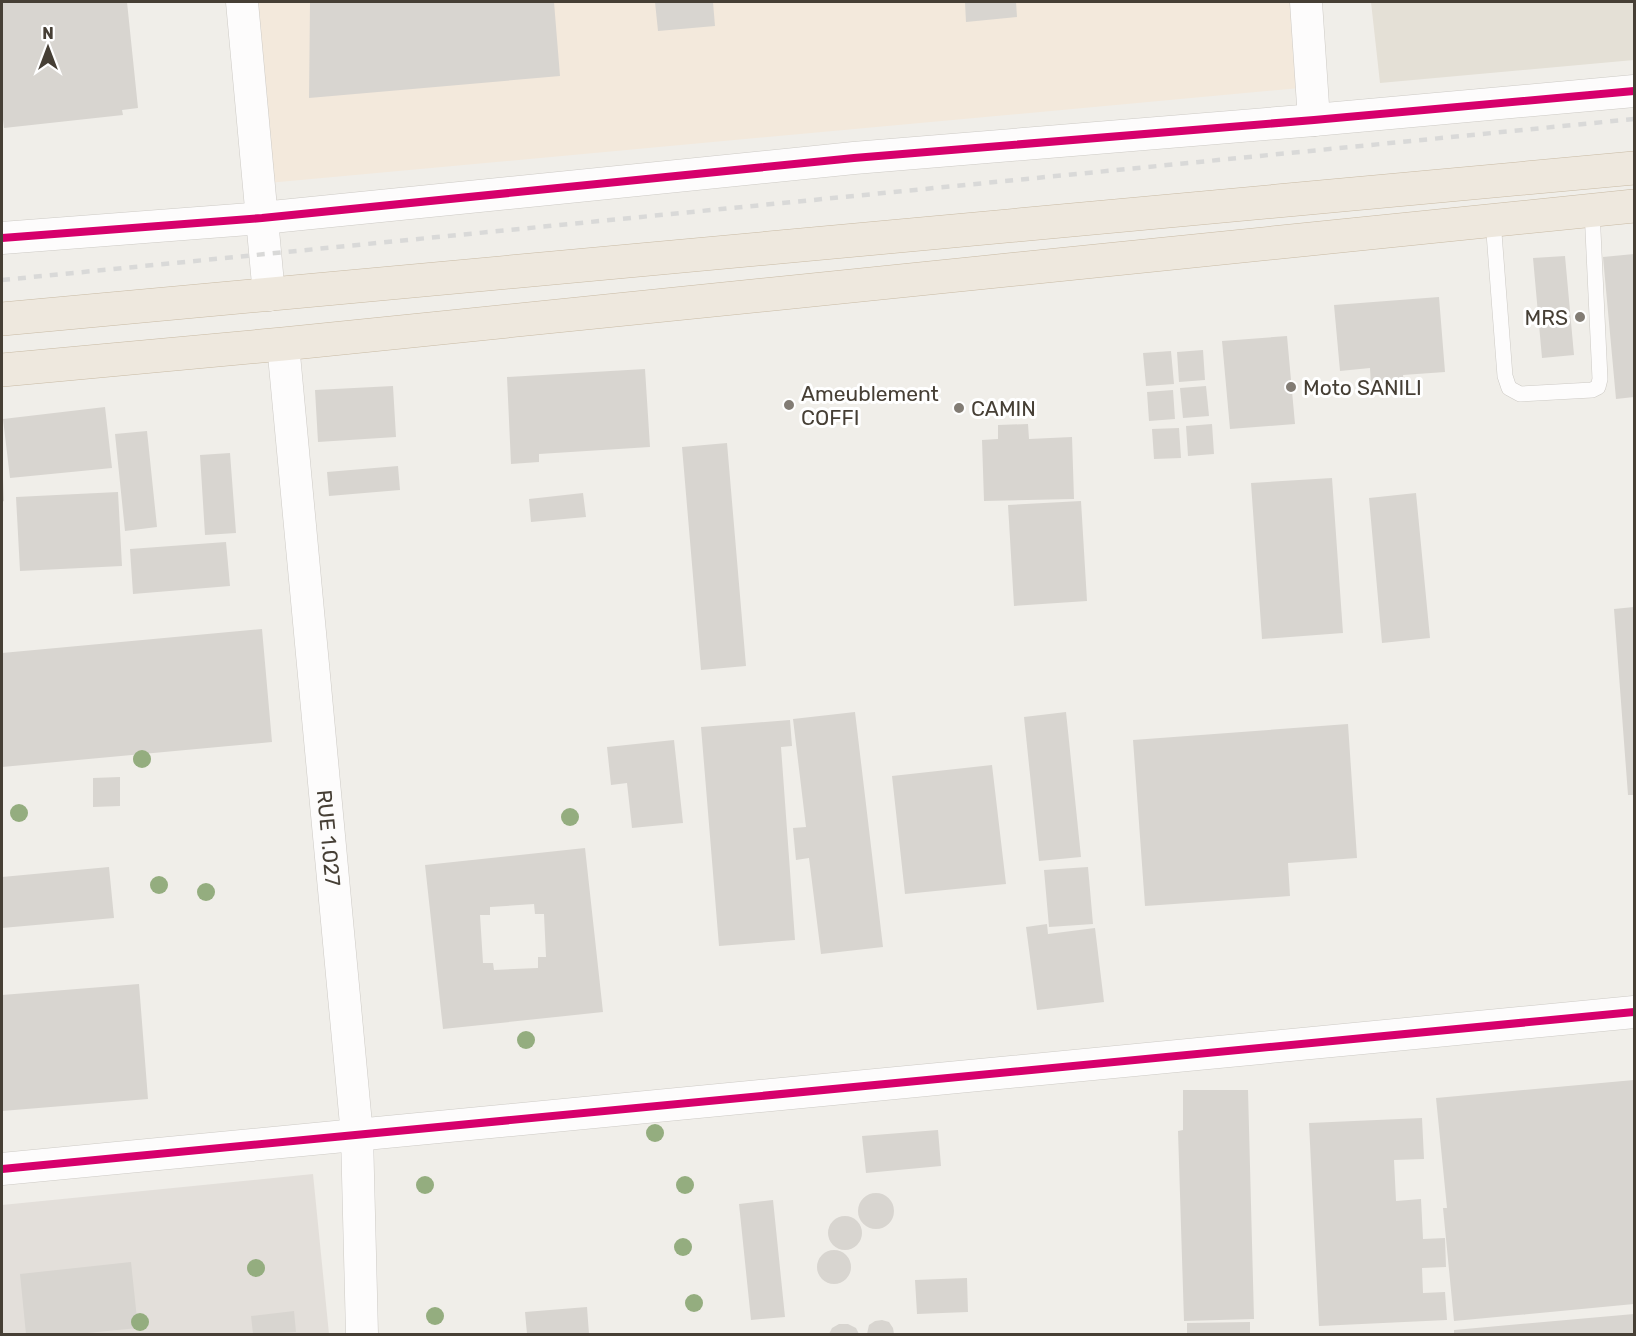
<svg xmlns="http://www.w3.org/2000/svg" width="1636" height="1336" font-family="Rubik,sans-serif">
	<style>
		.residential { fill: #e4e0d6 }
		.commercial { fill: #f3e9dc }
		.industrial { fill: #e3dfda }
		.building { fill: #d8d5d0; fill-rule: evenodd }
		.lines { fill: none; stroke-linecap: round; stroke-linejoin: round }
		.service-casing { stroke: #cdcac5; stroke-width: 16 }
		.minor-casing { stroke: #cdcac5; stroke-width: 33 }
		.trunk-casing { stroke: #c8baa4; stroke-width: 34 }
		.service { stroke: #fdfcfc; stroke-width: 15 }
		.minor { stroke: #fdfcfc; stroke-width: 32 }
		.trunk { stroke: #eee8de; stroke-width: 33 }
		.rail { stroke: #d9d9d8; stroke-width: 4.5; stroke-dasharray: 8 8; stroke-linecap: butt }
		.cycleway-casing { stroke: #fff; stroke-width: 11 }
		.cycleway { stroke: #d6006c; stroke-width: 8 }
		.tree { fill: #94ad7f }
		.poi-dot { fill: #827c74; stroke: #fff; stroke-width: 2 }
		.labels { text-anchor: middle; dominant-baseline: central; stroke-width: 6; stroke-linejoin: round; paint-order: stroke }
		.poi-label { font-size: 21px; fill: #463f35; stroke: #fff; text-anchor: start }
		.street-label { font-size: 21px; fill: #463f35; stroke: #fff }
	</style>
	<rect width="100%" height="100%" fill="#f0eee9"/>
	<path class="residential" d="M 1371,2 L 1634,2 L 1634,60 L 1380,83 Z"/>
	<path class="commercial" d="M 250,2 L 1291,2 L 1300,88 L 268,183 Z"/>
	<path class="industrial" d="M 313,1174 L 329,1334 L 2,1334 L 2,1205 Z"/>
	<path class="building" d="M 2,2 L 127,2 L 138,108 L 122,110 L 123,115 L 4,128 L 2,111 Z
		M 310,2 L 554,2 L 560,76 L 309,98 Z
		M 655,2 L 713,2 L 715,26 L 658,31 Z
		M 965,2 L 1016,2 L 1017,17 L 966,22 Z
		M 1634,254 L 1634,397 L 1616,399 L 1603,257 Z
		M 1565,256 L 1574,355 L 1542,358 L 1533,258 Z
		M 1439,297 L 1445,372 L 1403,375 L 1404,384 L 1371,386 L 1370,368 L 1340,371 L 1334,305 Z
		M 1287,336 L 1295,424 L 1230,429 L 1222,341 Z
		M 1203,350 L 1205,380 L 1179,382 L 1177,352 Z
		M 1171,351 L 1174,384 L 1146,386 L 1143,353 Z
		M 645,369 L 650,447 L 539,454 L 539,462 L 511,464 L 507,377 Z
		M 393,386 L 396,437 L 318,442 L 315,390 Z
		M 1206,386 L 1209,416 L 1183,418 L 1180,388 Z
		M 1173,390 L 1175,419 L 1149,421 L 1147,392 Z
		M 105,407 L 112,468 L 10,478 L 3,419 Z
		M 1028,424 L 1029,439 L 1072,437 L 1074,499 L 984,501 L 982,440 L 998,439 L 998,425 Z
		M 1212,424 L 1214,454 L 1188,456 L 1186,426 Z
		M 1179,428 L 1181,458 L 1154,459 L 1152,429 Z
		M 147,431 L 157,527 L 125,531 L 115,434 Z
		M 727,443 L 746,666 L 701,670 L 682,447 Z
		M 230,453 L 236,533 L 205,535 L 200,455 Z
		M 398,466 L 400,490 L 329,496 L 327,472 Z
		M 2,478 L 3,478 L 4,501 L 2,502 Z
		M 1332,478 L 1343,633 L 1262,639 L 1251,483 Z
		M 118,492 L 122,566 L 20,571 L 16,497 Z
		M 583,493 L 586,517 L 531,522 L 529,499 Z
		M 1416,493 L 1430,638 L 1382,643 L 1369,498 Z
		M 1081,501 L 1087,601 L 1014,606 L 1008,505 Z
		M 226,542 L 230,586 L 133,594 L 130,549 Z
		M 1634,607 L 1634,795 L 1628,795 L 1614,609 Z
		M 262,629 L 272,742 L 2,767 L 2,653 Z
		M 855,712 L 883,947 L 821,954 L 809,858 L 796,860 L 793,828 L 806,827 L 793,719 Z
		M 1066,712 L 1081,857 L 1039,861 L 1024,717 Z
		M 790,720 L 792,746 L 781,747 L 795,940 L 719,946 L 701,727 Z
		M 1348,724 L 1357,858 L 1288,863 L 1290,896 L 1145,906 L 1133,740 Z
		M 674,740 L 683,823 L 632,828 L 627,783 L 611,785 L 607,747 Z
		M 992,765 L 1006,884 L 905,894 L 892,776 Z
		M 120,777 L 120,806 L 93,807 L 93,778 Z
		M 585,848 L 603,1012 L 443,1029 L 425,865 ZM 534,904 L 535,914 L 544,914 L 546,957 L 538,957 L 538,968 L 494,970 L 493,963 L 483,963 L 480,915 L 490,915 L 490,907 Z
		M 109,867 L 114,918 L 2,928 L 2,877 Z
		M 1088,867 L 1093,924 L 1049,927 L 1044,870 Z
		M 1047,924 L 1048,934 L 1095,928 L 1104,1002 L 1037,1010 L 1026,927 Z
		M 139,984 L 148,1099 L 2,1111 L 2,995 Z
		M 1634,1080 L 1634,1304 L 1454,1321 L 1443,1208 L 1447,1208 L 1436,1098 Z
		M 1183,1090 L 1248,1090 L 1254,1319 L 1184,1321 L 1178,1131 L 1183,1130 Z
		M 1422,1118 L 1424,1159 L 1394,1160 L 1396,1201 L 1421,1199 L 1423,1239 L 1445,1238 L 1446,1267 L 1422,1268 L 1423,1293 L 1445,1292 L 1447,1320 L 1319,1326 L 1309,1123 Z
		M 938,1130 L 941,1166 L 866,1173 L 862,1136 Z
		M858 1211a18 18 0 1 1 36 0a18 18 0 1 1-36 0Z
		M 773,1200 L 785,1317 L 751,1320 L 739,1204 Z
		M828 1233a17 17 0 1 1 34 0a17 17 0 1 1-34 0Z
		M817 1267a17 17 0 1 1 34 0a17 17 0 1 1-34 0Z
		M 131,1262 L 138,1328 L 77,1334 L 26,1334 L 20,1274 Z
		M 967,1278 L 968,1312 L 917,1314 L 915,1280 Z
		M 587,1307 L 589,1334 L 527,1334 L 525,1312 Z
		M 294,1311 L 296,1332 L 253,1334 L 251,1316 Z
		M 1634,1314 L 1634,1334 L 1454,1334 L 1454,1330 Z
		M 882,1320 L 889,1322 L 893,1328 L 894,1334 L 867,1334 L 869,1325 L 875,1321 Z
		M 1250,1322 L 1250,1334 L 1187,1334 L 1187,1323 Z
		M 839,1324 L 848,1324 L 856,1328 L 859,1334 L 829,1334 L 832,1328 Z"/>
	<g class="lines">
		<defs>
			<path id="service" d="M 1493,220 L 1505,376 L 1509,388 L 1520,394 L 1592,390 L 1598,387 L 1600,379 L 1592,210"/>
			<g id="minor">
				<path d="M 242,2 L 269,295"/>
				<path d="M 1306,2 L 1314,120"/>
				<path d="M 2,238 L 262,218 L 854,158 L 1314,120 L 1634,91"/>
				<path id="s1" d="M 283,344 L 357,1135 L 362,1334"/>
				<path d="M 2,1169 L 1634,1012"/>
			</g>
			<path id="trunk" d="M 2,319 L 1634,168
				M 2,370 L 283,344 L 1634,206"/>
		</defs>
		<use href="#service" class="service-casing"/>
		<use href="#minor" class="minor-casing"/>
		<use href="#trunk" class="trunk-casing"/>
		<use href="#service" class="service"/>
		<use href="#minor" class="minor"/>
		<use href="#trunk" class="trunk"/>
		<path class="rail" d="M 2,280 L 1634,119"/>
		<defs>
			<path id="cycleway" d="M 2,238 L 262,218 L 854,158 L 1314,120 L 1634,91
				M 2,1169 L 1634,1012"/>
		</defs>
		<use href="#cycleway" class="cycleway-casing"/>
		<use href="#cycleway" class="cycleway"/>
	</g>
	<g class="tree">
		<circle cx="142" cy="759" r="9"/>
		<circle cx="19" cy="813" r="9"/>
		<circle cx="570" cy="817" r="9"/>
		<circle cx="159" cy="885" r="9"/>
		<circle cx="206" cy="892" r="9"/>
		<circle cx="526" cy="1040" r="9"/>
		<circle cx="655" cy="1133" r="9"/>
		<circle cx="425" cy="1185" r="9"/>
		<circle cx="685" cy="1185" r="9"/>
		<circle cx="683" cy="1247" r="9"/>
		<circle cx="256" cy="1268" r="9"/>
		<circle cx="694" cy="1303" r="9"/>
		<circle cx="435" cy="1316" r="9"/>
		<circle cx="140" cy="1322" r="9"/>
	</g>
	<g class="poi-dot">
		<circle cx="1580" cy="317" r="6"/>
		<circle cx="1291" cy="387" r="6"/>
		<circle cx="789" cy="405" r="6"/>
		<circle cx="959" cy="408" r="6"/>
	</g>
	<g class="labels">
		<g class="poi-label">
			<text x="1568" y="317" text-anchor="end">MRS</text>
			<text x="1303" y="387">Moto SANILI</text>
			<text x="801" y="393">Ameublement<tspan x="801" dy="24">COFFI</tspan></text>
			<text x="971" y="408">CAMIN</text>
		</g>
		<g class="street-label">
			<text stroke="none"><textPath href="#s1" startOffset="496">RUE 1.027</textPath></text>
		</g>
	</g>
	<rect width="1636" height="1336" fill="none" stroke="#463f35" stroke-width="6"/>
	<g transform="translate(48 48)" stroke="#ffffff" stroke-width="4.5" paint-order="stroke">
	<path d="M0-4.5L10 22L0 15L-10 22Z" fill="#463f35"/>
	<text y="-9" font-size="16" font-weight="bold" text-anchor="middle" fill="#463f35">N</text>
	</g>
</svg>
